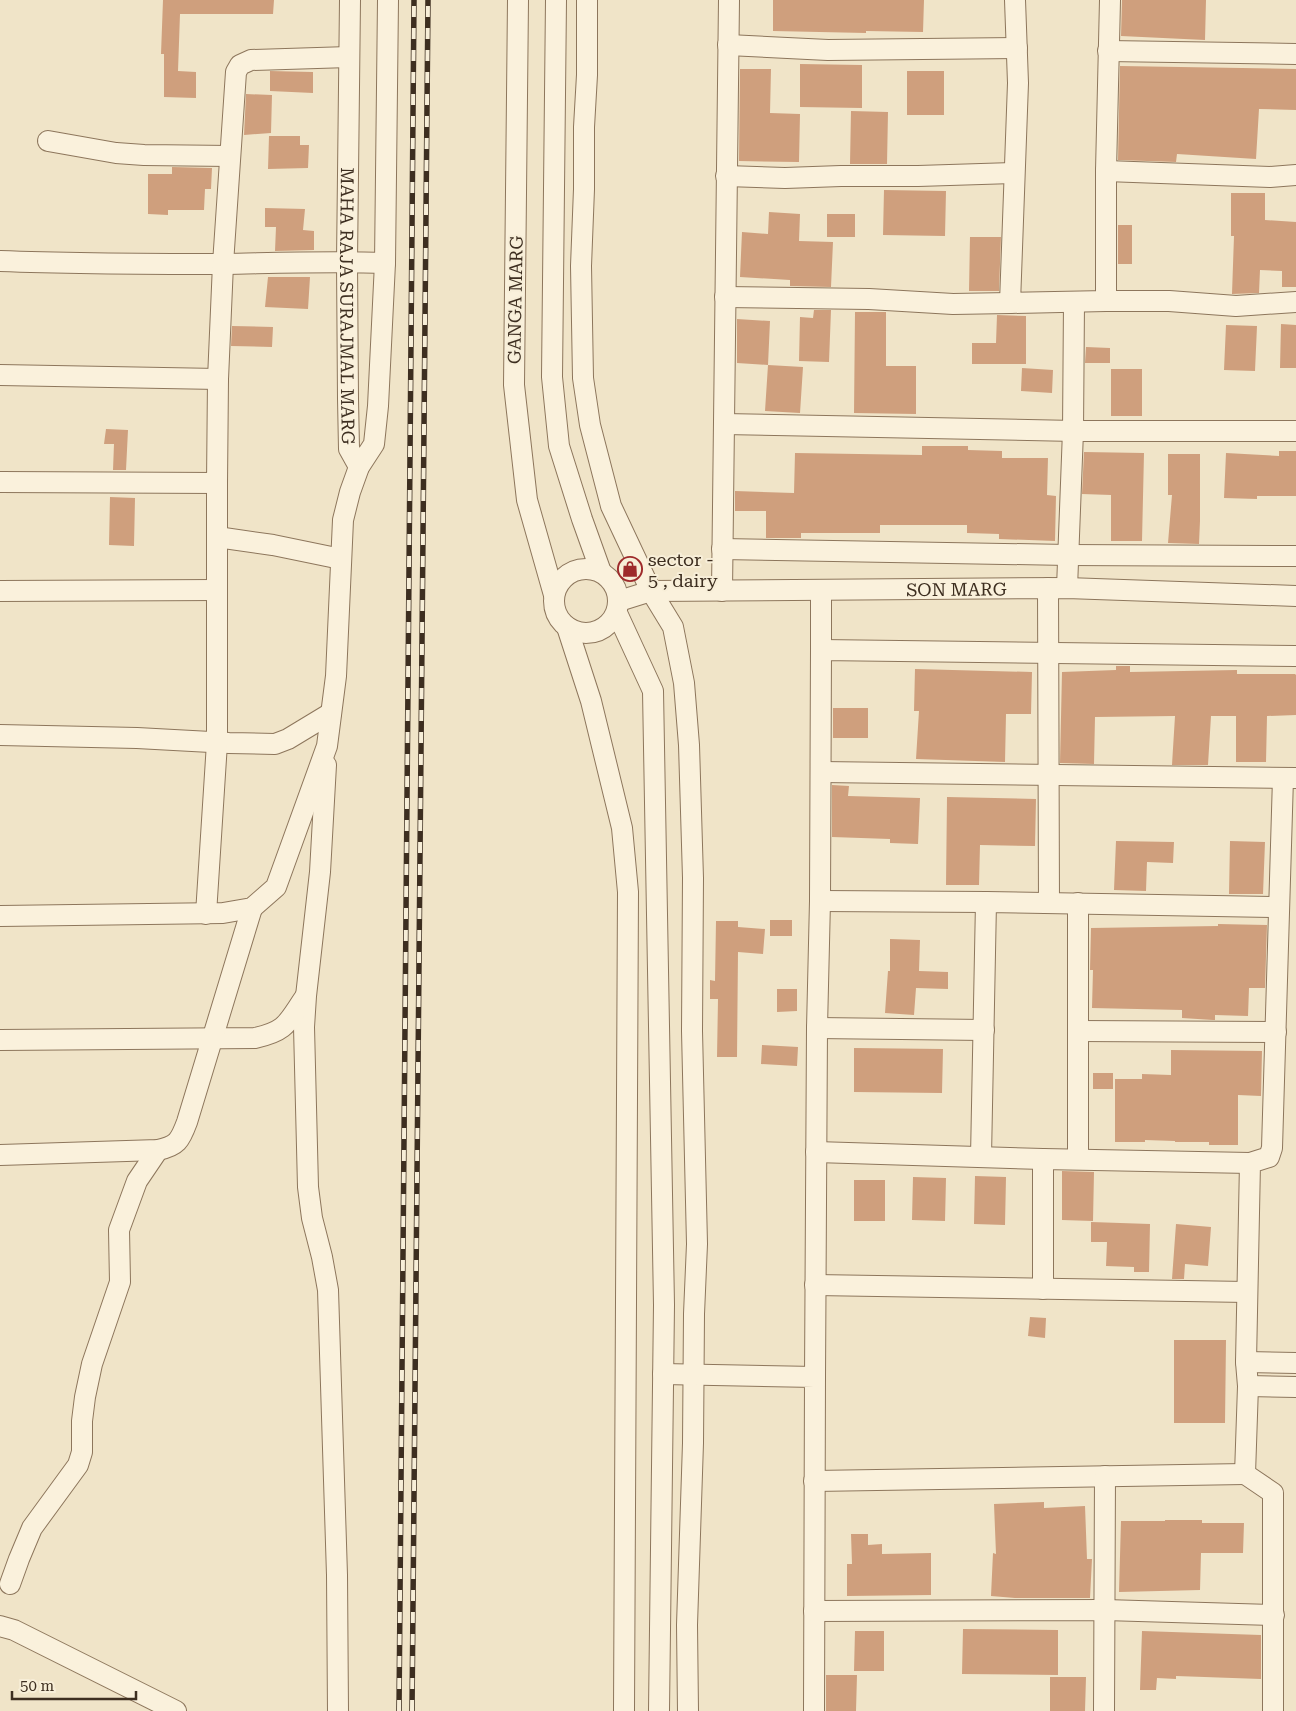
<svg xmlns="http://www.w3.org/2000/svg" width="1296" height="1711" font-family="'Roboto Serif',serif">
	<style>
		.building { fill: #cf9f7d }
		.lines { fill: none; stroke-linecap: round; stroke-linejoin: round }
		.minor-casing { stroke: #8d765c; stroke-width: 22 }
		.minor { stroke: #faf1dc; stroke-width: 20 }
		.rail-casing { stroke: #3d2e20; stroke-width: 5.5 }
		.rail { stroke: #f7eed8; stroke-width: 4; stroke-dasharray: 11; stroke-linecap: butt }
		.labels { text-anchor: middle; dominant-baseline: central; stroke-width: 4; stroke-linejoin: round; paint-order: stroke }
		.street-label { font-size: 18px; fill: #3d2e20; stroke: #f7eed8 }
		.poi-label { font-size: 18px; fill: #3d2e20; stroke: #f7eed8; text-anchor: start }
	</style>
	<rect width="100%" height="100%" fill="#f0e4c8"/>
	<path class="building" d="M 163,0 L 274,0 L 273,14 L 180,14 L 178,71 L 196,72 L 196,98 L 164,97 L 164,54 L 161,54 Z
		M 773,0 L 924,0 L 923,32 L 866,31 L 866,33 L 773,31 Z
		M 1122,0 L 1206,0 L 1205,40 L 1121,36 Z
		M 800,64 L 862,65 L 862,108 L 800,107 Z
		M 1120,66 L 1296,69 L 1296,110 L 1259,109 L 1256,159 L 1177,154 L 1176,162 L 1118,160 Z
		M 740,69 L 771,69 L 770,113 L 800,114 L 799,162 L 739,161 Z
		M 270,71 L 313,72 L 313,93 L 270,91 Z
		M 907,71 L 944,71 L 944,115 L 907,115 Z
		M 246,94 L 272,95 L 271,133 L 244,135 Z
		M 851,111 L 888,112 L 887,164 L 850,164 Z
		M 269,136 L 300,136 L 300,145 L 309,145 L 308,168 L 268,169 Z
		M 172,167 L 212,168 L 211,189 L 205,189 L 204,210 L 168,210 L 168,215 L 148,214 L 148,174 L 172,174 Z
		M 884,190 L 946,191 L 945,236 L 883,235 Z
		M 1231,193 L 1265,193 L 1265,220 L 1296,222 L 1296,287 L 1282,287 L 1282,271 L 1260,270 L 1259,293 L 1232,294 L 1234,236 L 1231,236 Z
		M 265,208 L 305,209 L 303,230 L 314,231 L 314,250 L 275,251 L 276,227 L 265,227 Z
		M 769,212 L 800,214 L 799,241 L 833,242 L 831,287 L 790,286 L 790,280 L 740,277 L 742,232 L 768,234 Z
		M 827,214 L 855,214 L 855,237 L 827,237 Z
		M 1118,225 L 1132,225 L 1132,264 L 1118,264 Z
		M 970,237 L 1001,237 L 999,291 L 969,291 Z
		M 268,277 L 310,277 L 308,309 L 265,307 Z
		M 814,310 L 831,310 L 829,362 L 799,361 L 800,317 L 813,318 Z
		M 855,312 L 886,312 L 886,366 L 916,366 L 916,414 L 854,413 Z
		M 997,315 L 1026,316 L 1026,364 L 972,364 L 972,343 L 996,343 Z
		M 737,319 L 770,321 L 768,365 L 737,363 Z
		M 1281,324 L 1296,325 L 1296,368 L 1280,368 Z
		M 1226,325 L 1257,326 L 1255,371 L 1224,370 Z
		M 232,326 L 273,327 L 272,347 L 231,346 Z
		M 1086,347 L 1110,348 L 1110,363 L 1085,363 Z
		M 768,365 L 803,367 L 800,413 L 765,411 Z
		M 1022,368 L 1053,370 L 1052,393 L 1021,391 Z
		M 1111,369 L 1142,369 L 1142,416 L 1111,416 Z
		M 106,429 L 128,430 L 126,470 L 113,470 L 114,444 L 104,444 Z
		M 922,446 L 968,446 L 968,450 L 1002,451 L 1002,458 L 1048,458 L 1047,495 L 1056,496 L 1055,541 L 999,539 L 999,534 L 967,533 L 967,525 L 880,525 L 880,533 L 801,533 L 801,538 L 766,538 L 766,511 L 735,511 L 735,491 L 794,493 L 795,453 L 922,455 Z
		M 1279,451 L 1296,451 L 1296,496 L 1257,496 L 1257,499 L 1224,498 L 1226,453 L 1279,456 Z
		M 1084,452 L 1144,453 L 1142,541 L 1111,541 L 1111,495 L 1082,494 Z
		M 1168,454 L 1200,454 L 1200,521 L 1199,544 L 1168,543 L 1172,495 L 1168,495 Z
		M 110,497 L 135,498 L 134,546 L 109,545 Z
		M 1116,666 L 1130,666 L 1130,672 L 1237,670 L 1237,674 L 1295,674 L 1296,675 L 1296,715 L 1267,716 L 1266,762 L 1236,762 L 1236,716 L 1211,716 L 1208,765 L 1172,765 L 1175,716 L 1095,717 L 1094,764 L 1060,763 L 1062,672 L 1116,670 Z
		M 915,669 L 1032,672 L 1031,714 L 1006,714 L 1005,762 L 916,759 L 919,711 L 914,711 Z
		M 833,708 L 868,708 L 868,738 L 833,738 Z
		M 832,785 L 849,786 L 848,796 L 920,798 L 918,844 L 890,843 L 890,839 L 832,837 Z
		M 947,797 L 1036,799 L 1035,846 L 980,845 L 979,885 L 946,885 Z
		M 1116,841 L 1174,842 L 1173,863 L 1147,862 L 1146,891 L 1114,890 Z
		M 1230,841 L 1265,842 L 1263,894 L 1229,894 Z
		M 770,920 L 792,920 L 792,936 L 770,936 Z
		M 716,921 L 738,921 L 738,927 L 765,929 L 763,954 L 738,952 L 737,1057 L 717,1057 L 718,999 L 710,999 L 710,980 L 715,981 Z
		M 1218,924 L 1267,925 L 1265,988 L 1249,988 L 1248,1016 L 1215,1015 L 1215,1020 L 1213,1020 L 1182,1018 L 1182,1010 L 1092,1008 L 1093,970 L 1090,970 L 1091,928 L 1218,926 Z
		M 890,939 L 920,940 L 919,971 L 948,972 L 948,989 L 916,988 L 914,1015 L 885,1013 L 888,971 L 890,971 Z
		M 777,989 L 797,989 L 797,1011 L 777,1012 Z
		M 762,1045 L 798,1047 L 797,1066 L 761,1064 Z
		M 854,1048 L 943,1049 L 942,1093 L 854,1092 Z
		M 1171,1050 L 1262,1051 L 1261,1096 L 1238,1095 L 1238,1145 L 1209,1145 L 1209,1142 L 1175,1142 L 1175,1141 L 1145,1140 L 1145,1142 L 1115,1142 L 1115,1079 L 1142,1079 L 1142,1074 L 1171,1075 Z
		M 1093,1073 L 1113,1073 L 1113,1089 L 1093,1089 Z
		M 1062,1171 L 1094,1172 L 1093,1221 L 1062,1220 Z
		M 975,1176 L 1006,1177 L 1005,1225 L 974,1224 Z
		M 913,1177 L 946,1178 L 945,1221 L 912,1220 Z
		M 854,1180 L 885,1180 L 885,1221 L 854,1221 Z
		M 1091,1222 L 1150,1224 L 1149,1272 L 1134,1272 L 1134,1267 L 1106,1266 L 1107,1242 L 1091,1242 Z
		M 1176,1224 L 1211,1227 L 1208,1266 L 1185,1264 L 1184,1279 L 1172,1279 Z
		M 1030,1317 L 1046,1318 L 1045,1338 L 1028,1336 Z
		M 1174,1340 L 1226,1340 L 1225,1423 L 1174,1423 Z
		M 1044,1502 L 1044,1508 L 1085,1506 L 1087,1559 L 1092,1559 L 1090,1598 L 1015,1598 L 991,1596 L 993,1553 L 996,1554 L 994,1504 Z
		M 1165,1520 L 1202,1520 L 1202,1523 L 1244,1523 L 1243,1553 L 1201,1553 L 1200,1590 L 1119,1592 L 1121,1521 L 1165,1521 Z
		M 851,1534 L 868,1534 L 868,1545 L 882,1544 L 882,1554 L 931,1553 L 931,1595 L 847,1596 L 847,1564 L 852,1564 Z
		M 963,1629 L 1058,1630 L 1058,1675 L 962,1674 Z
		M 855,1631 L 884,1631 L 884,1671 L 854,1671 Z
		M 1142,1631 L 1261,1635 L 1261,1679 L 1176,1676 L 1176,1679 L 1157,1678 L 1156,1690 L 1140,1690 Z
		M 826,1675 L 857,1675 L 856,1711 L 826,1711 Z
		M 1050,1677 L 1086,1677 L 1085,1711 L 1050,1711 Z"/>
	<g class="lines">
		<defs>
			<g id="minor">
				<path id="s1" d="M 350,0 L 347,262 L 348,399 L 349,449 L 359,467"/>
				<path d="M 518,0 L 514,385 L 527,500 L 554,595"/>
				<path d="M 556,0 L 552,377 L 559,446 L 582,519 L 601,572"/>
				<path d="M 587,0 L 587,75 L 584,127 L 584,189 L 581,266 L 583,378 L 590,425 L 611,506 L 651,591 L 673,627 L 684,683 L 689,745 L 693,878 L 692,1031 L 697,1244 L 694,1314 L 693,1443 L 687,1625 L 688,1711"/>
				<path d="M 1015,0 L 1018,83 L 1010,303 L 1106,301 L 1106,171 L 1110,0"/>
				<path d="M 728,45 L 828,50 L 1017,48"/>
				<path d="M 1108,51 L 1296,54"/>
				<path d="M 48,141 L 116,153 L 144,155 L 230,156"/>
				<path d="M 1106,171 L 1270,177 L 1296,175"/>
				<path d="M 726,176 L 785,178 L 841,176 L 918,176 L 1013,173"/>
				<path d="M 0,261 C 75,264 150,264 225,264 C 278,263 332,261 385,263"/>
				<path d="M 725,297 L 869,299 L 953,304 L 1010,303"/>
				<path d="M 1106,301 L 1169,301 L 1236,306 L 1296,302"/>
				<path d="M 0,375 L 218,379"/>
				<path d="M 724,424 L 1075,431 L 1296,431"/>
				<path d="M 0,482 L 217,483 L 218,379 L 223,264 L 236,72 L 240,65 L 251,60 L 349,57"/>
				<path d="M 217,537 L 273,545 L 341,559"/>
				<path d="M 722,549 L 1068,555 L 1296,556"/>
				<circle cx="586" cy="601" r="32"/>
				<path d="M 1048,588 L 1049,903"/>
				<path d="M 1067,588 L 1073,431 L 1074,302"/>
				<path d="M 821,590 L 821,650"/>
				<path d="M 0,591 L 217,590"/>
				<path d="M 722,591 L 729,0"/>
				<path id="s2" d="M 619,601 L 651,591 L 1067,588 L 1296,596"/>
				<path d="M 617,613 L 653,691 L 664,1305 L 659,1711"/>
				<path d="M 567,627 L 591,701 L 622,828 L 628,892 L 624,1711"/>
				<path d="M 0,735 L 137,738 L 229,743 L 275,744 L 288,739 L 331,713"/>
				<path d="M 326,765 L 320,872 L 306,996 L 304,1027 L 308,1187 L 312,1218 L 322,1257 L 328,1290 L 337,1575 L 338,1711"/>
				<path d="M 821,772 L 1296,778"/>
				<path d="M 820,901 L 986,902"/>
				<path d="M 206,914 L 217,743 L 217,483"/>
				<path d="M 0,916 L 223,913 L 252,908 L 276,887 L 327,746 L 336,676 L 343,520 L 350,492 L 359,467 L 374,444 L 378,406 L 385,263 L 388,0"/>
				<path d="M 817,1028 L 984,1030"/>
				<path d="M 1078,1031 L 1276,1032"/>
				<path d="M 0,1040 L 255,1038 C 287,1031 287,1023 305,997"/>
				<path d="M 816,1152 L 1043,1159"/>
				<path d="M 0,1155 L 158,1150 C 177,1146 180,1141 187,1122 L 252,908"/>
				<path d="M 981,1157 L 986,902 L 1279,907"/>
				<path d="M 1078,1159 L 1078,903"/>
				<path d="M 815,1285 L 1247,1292"/>
				<path d="M 1043,1289 L 1043,1159 L 1250,1163"/>
				<path d="M 1246,1362 L 1296,1363"/>
				<path d="M 663,1374 L 815,1377 L 814,1711"/>
				<path d="M 815,1377 L 817,1028 L 820,901 L 821,650 L 1296,656"/>
				<path d="M 1248,1386 L 1296,1387"/>
				<path d="M 814,1481 L 1245,1474"/>
				<path d="M 10,1584 L 19,1559 L 32,1528 L 78,1465 L 82,1452 L 82,1421 L 85,1397 L 92,1364 L 120,1282 L 119,1230 L 137,1181 L 158,1150"/>
				<path d="M 814,1611 L 1105,1610 L 1274,1615"/>
				<path d="M 0,1626 L 14,1630 L 176,1711"/>
				<path d="M 1104,1711 L 1105,1476"/>
				<path d="M 1273,1711 L 1273,1493 L 1245,1474 L 1248,1386 L 1246,1362 L 1250,1163 L 1269,1157 L 1272,1148 L 1283,778"/>
			</g>
		</defs>
		<use href="#minor" class="minor-casing"/>
		<use href="#minor" class="minor"/>
		<defs>
			<path id="rail" d="M 399,1711 L 414,0
				M 412,1711 L 428,0"/>
		</defs>
		<use href="#rail" class="rail-casing"/>
		<use href="#rail" class="rail"/>
	</g>
	<defs>
		<symbol id="shop-ring" viewBox="-11 -11 22 22"><circle r="9.5" fill="#f7eed8" stroke="#9e2a2b" stroke-width="1.5"/><path d="M-5-2.5h2.3a2.7 3.5 0 0 1 5.4 0H5L5.5 6h-11ZM-1.5-2.5h3a1.5 2.3 0 0 0-3 0Z" fill="#9e2a2b"/></symbol>
	</defs>
	<g fill-rule="evenodd">
		<use href="#shop-ring" x="616" y="555" width="28" height="28"/>
	</g>
	<g class="labels">
		<g class="street-label">
			<text transform="translate(515 300) rotate(-89)">GANGA MARG</text>
			<text stroke="none"><textPath href="#s1" startOffset="306">MAHA RAJA SURAJMAL MARG</textPath></text>
			<text stroke="none"><textPath href="#s2" startOffset="339">SON MARG</textPath></text>
		</g>
		<g class="poi-label">
			<text x="648" y="559">sector -<tspan x="648" dy="21">5 , dairy</tspan></text>
		</g>
	</g>
	<path d="M12 1691v8h124v-8" fill="none" stroke="#3d2e20" stroke-width="2.5"/>
	<text x="20" y="1691" font-size="15" fill="#3d2e20" stroke="#f7eed8" stroke-width="4" paint-order="stroke">50 m</text>
</svg>
